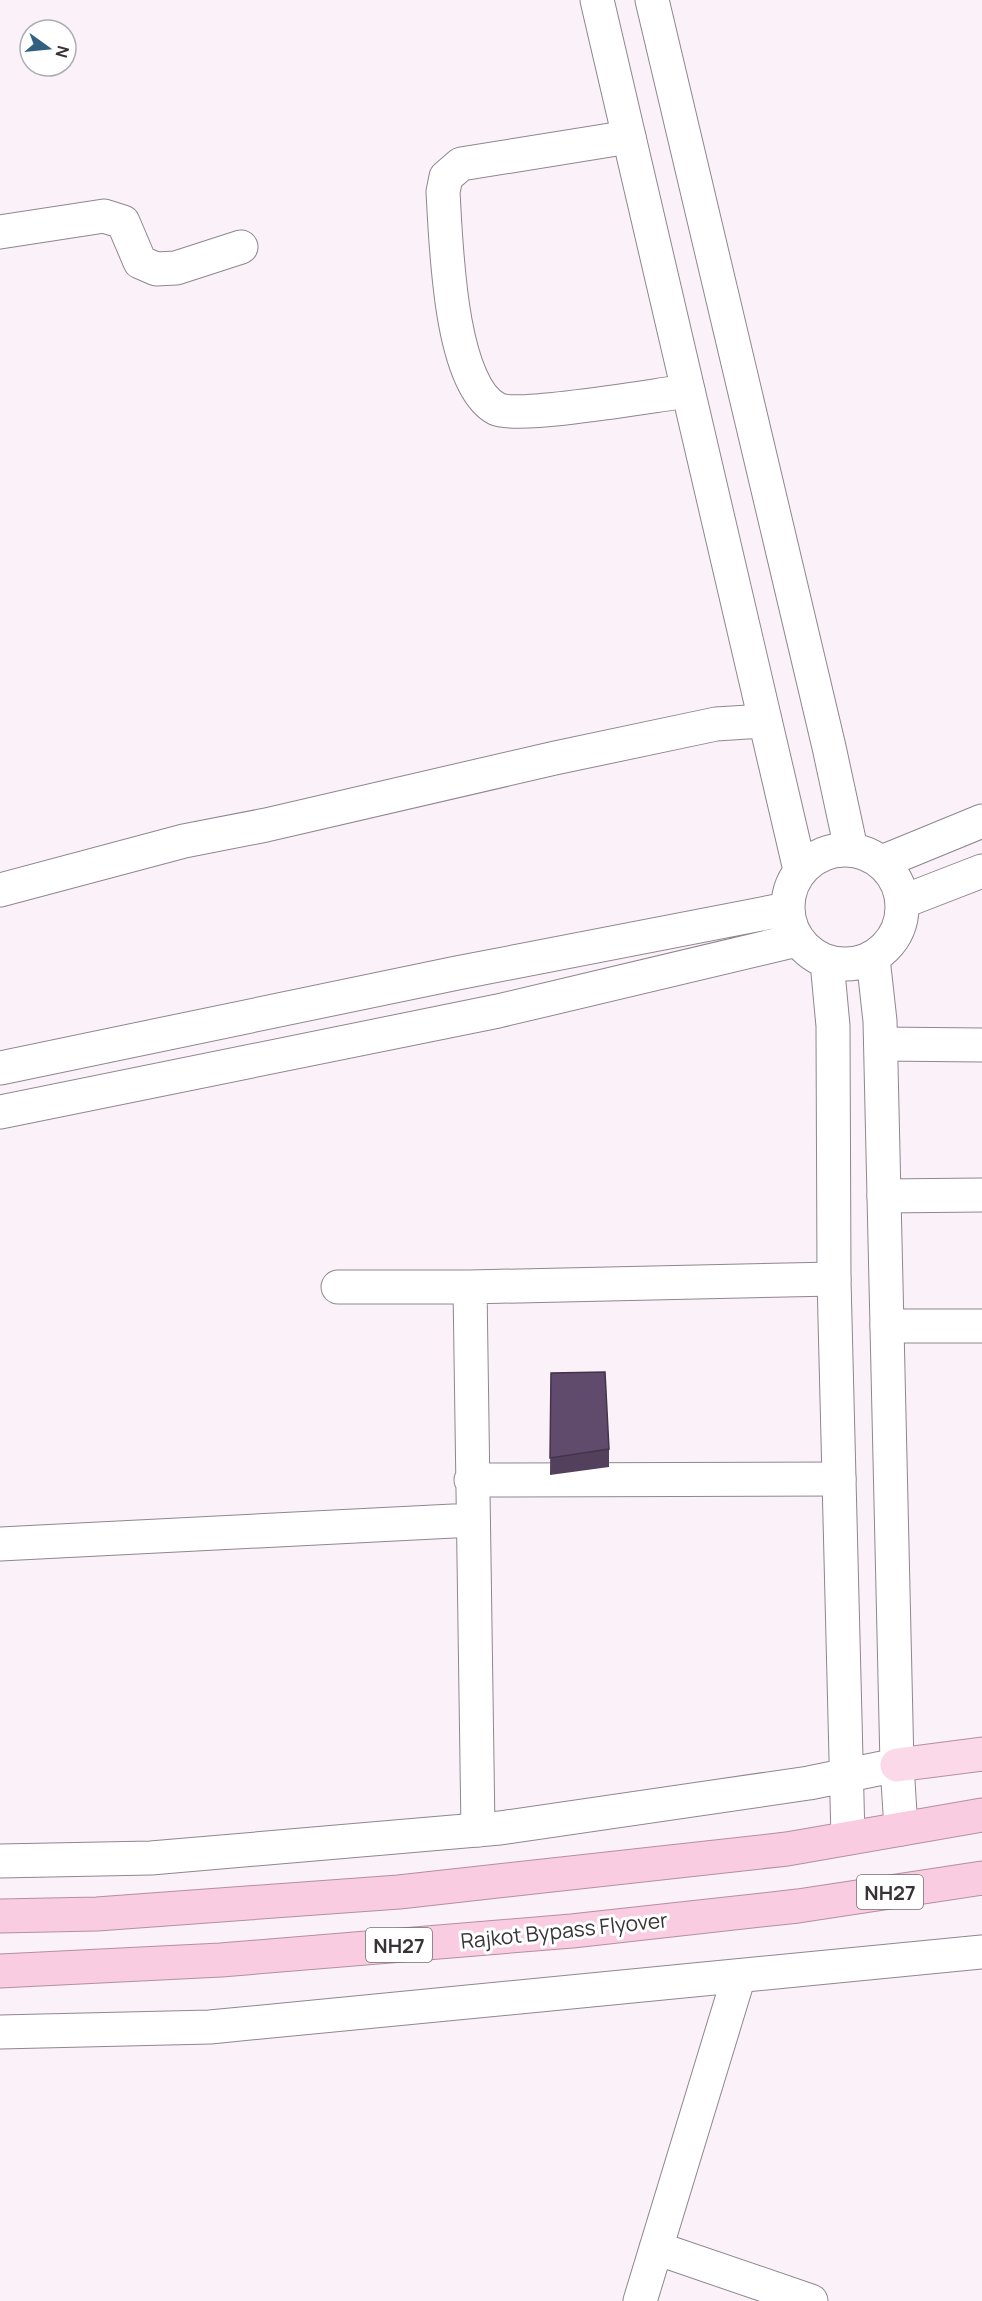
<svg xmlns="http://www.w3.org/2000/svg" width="982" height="2301" font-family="Manrope,sans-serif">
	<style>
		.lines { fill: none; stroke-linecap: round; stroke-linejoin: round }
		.minor-casing { stroke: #8f868e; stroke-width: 35 }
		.tertiary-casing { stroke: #8f868e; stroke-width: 35 }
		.primary-casing { stroke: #b48ea1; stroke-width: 35 }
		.trunk-casing { stroke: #b48ea1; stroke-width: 35 }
		.minor { stroke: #fff; stroke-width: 33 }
		.tertiary { stroke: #fff; stroke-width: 33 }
		.primary { stroke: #fbd9e9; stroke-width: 33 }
		.trunk { stroke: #facce2; stroke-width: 33 }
		.wall { fill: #53405d }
		.building { fill: #604b6c; stroke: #43344c; stroke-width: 1.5 }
		.labels { text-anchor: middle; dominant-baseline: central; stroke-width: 6; stroke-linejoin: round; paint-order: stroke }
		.shield { fill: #fff; stroke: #737072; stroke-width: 1.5 }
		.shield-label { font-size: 20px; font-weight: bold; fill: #373336 }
		.street-label { font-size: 21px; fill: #373336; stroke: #fff }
	</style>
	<rect width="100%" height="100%" fill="#faf1f9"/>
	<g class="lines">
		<defs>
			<path id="minor" d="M 629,137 L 461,164 L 446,177 L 443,192 C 446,240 449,385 497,409 C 519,419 655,395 688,391
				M 0,232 L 104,216 L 123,222 L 140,262 L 156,269 L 176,268 L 241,247
				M 0,890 L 184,841 L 266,825 L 555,758 L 716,724 L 765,721
				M 881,1044 L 982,1045
				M 884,1196 L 982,1195
				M 338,1287 L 470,1287 L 834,1279
				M 470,1287 L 478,1830
				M 887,1326 L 982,1326
				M 471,1480 L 839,1479
				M 0,1544 L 473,1520
				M 656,2248 L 811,2301
				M 640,2301 L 739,1976"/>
			<path id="tertiary" d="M 597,0 L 800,870
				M 652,0 L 829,747 L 851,849
				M788 907a57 57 0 1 1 114 0a57 57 0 1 1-114 0Z
				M 882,862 L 982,821
				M 902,902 L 982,871
				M 873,958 L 880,1021 L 897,1765 L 901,1829
				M 827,962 L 833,1026 L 834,1279 L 848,1838
				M 0,1068 L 457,973 L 787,909
				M 0,1112 L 498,1011 L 797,940
				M 0,1861 L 151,1858 L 500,1828 L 809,1783 L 897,1765
				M 0,2032 L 210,2027 L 982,1952"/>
			<path id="primary" d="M 897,1765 L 982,1754"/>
			<path id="trunk" d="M 0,1916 L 97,1914 L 399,1892 L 787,1849 L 982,1815
				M 0,1971 L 221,1960 L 572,1931 L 798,1906 L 982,1878"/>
		</defs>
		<use href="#minor" class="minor-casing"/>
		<use href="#tertiary" class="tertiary-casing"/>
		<use href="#primary" class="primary-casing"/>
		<use href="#trunk" class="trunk-casing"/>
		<use href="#minor" class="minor"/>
		<use href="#tertiary" class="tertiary"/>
		<use href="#primary" class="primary"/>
		<use href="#trunk" class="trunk"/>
	</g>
	<path class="wall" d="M 551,1373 L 609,1449 L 609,1467 L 550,1475 Z"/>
	<path class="building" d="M 605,1372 L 609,1449 L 550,1458 L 551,1373 Z"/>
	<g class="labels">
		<g class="shield">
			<rect x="857" y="1875" width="66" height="34" rx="4.5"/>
			<rect x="366" y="1928" width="66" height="34" rx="4.5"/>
		</g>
		<g class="shield-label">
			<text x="890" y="1892">NH27</text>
			<text x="399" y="1945">NH27</text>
		</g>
		<g class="street-label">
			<text transform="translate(564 1930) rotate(-6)">Rajkot Bypass Flyover</text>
		</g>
	</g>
	<g transform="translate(48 48) rotate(105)"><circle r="28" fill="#ffffff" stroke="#afadaf" stroke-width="1.5"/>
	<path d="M0-4.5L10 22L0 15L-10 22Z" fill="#31617f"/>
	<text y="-9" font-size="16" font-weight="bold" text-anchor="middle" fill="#373336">N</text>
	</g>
</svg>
